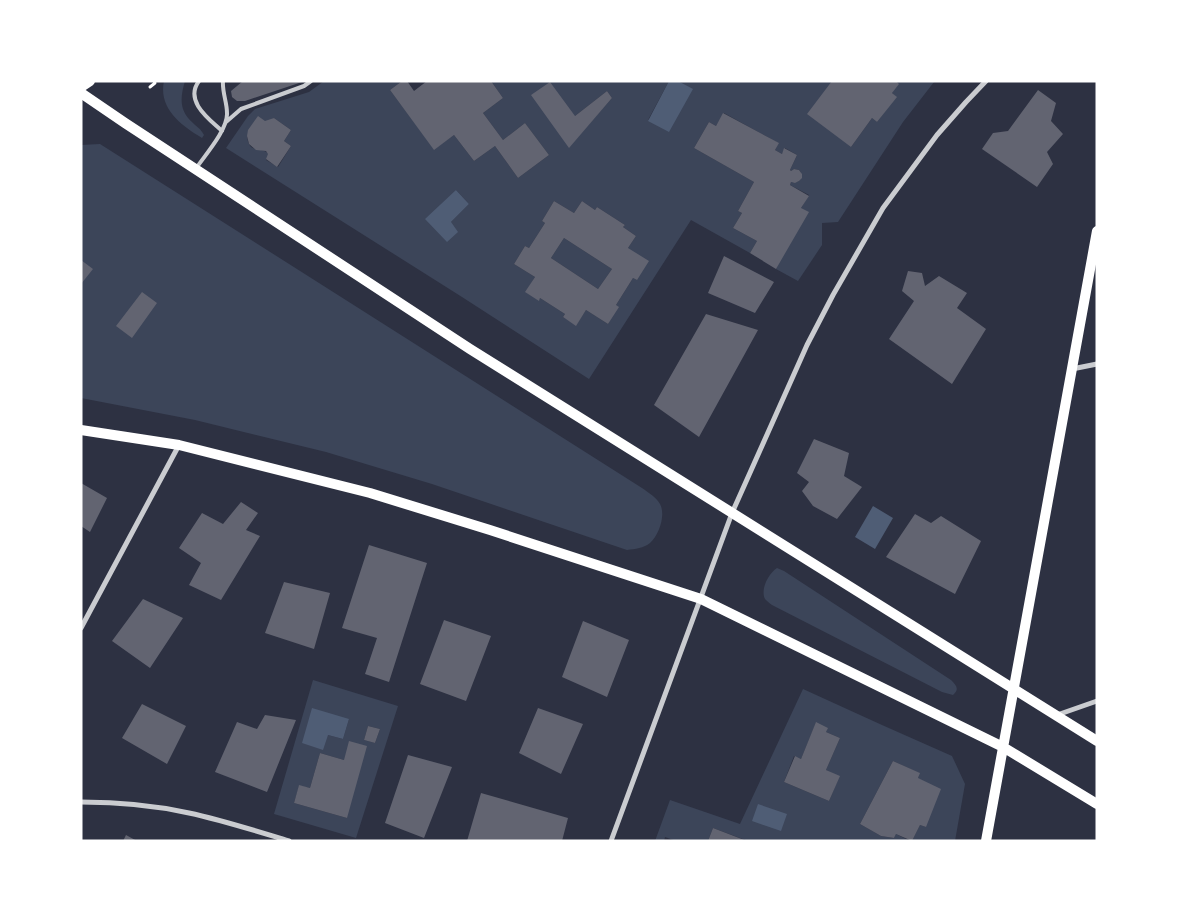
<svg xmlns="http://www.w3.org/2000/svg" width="1178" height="922" font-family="Jost,sans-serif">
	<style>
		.green { fill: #3c4559; fill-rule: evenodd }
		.water { fill: #4f5d75 }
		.building { fill: #626471; fill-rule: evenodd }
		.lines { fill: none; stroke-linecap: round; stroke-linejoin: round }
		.path { stroke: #fff; stroke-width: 3 }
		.service { stroke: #caccd0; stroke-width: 4 }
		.minor { stroke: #caccd0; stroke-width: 5 }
		.secondary { stroke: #fff; stroke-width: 10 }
	</style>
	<rect width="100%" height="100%" fill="#2d3142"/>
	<path class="green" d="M 164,81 L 185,81 C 180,98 179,111 193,123 C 197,127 201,129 204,135 L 202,138 C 182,126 158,109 164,81 Z
		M 324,81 L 402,81 L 390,90 L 434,149 L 454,135 L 474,161 L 495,146 L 518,178 L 549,155 L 525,123 L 503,140 L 483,113 L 503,98 L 491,81 L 669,81 L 648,120 L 692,90 L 678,81 L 832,81 L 851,147 L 872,118 L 877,122 L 896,97 L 892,93 L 896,81 L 932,81 L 934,82 L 903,122 L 838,222 L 822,223 L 822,245 L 798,281 L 776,269 L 801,208 L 809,195 L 790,185 L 791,182 C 800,184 805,176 799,170 L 794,169 L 791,171 L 790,170 L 797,155 L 785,148 L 782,154 L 775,150 L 778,143 L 724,113 L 716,126 L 709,122 L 694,148 L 754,182 L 738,211 L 742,213 L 733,228 L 757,241 L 750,253 L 691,220 L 589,379 L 462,297 L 226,148 L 248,116 L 255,109 L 309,92 ZM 607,91 L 612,98 L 569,147 L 575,116 ZM 274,118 L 291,130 L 284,141 L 291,146 L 278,167 L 266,160 L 268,156 L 268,153 C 258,146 249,154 247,136 ZM 456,190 L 469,204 L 451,222 ZM 554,201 L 574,213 L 582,201 L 595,210 L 597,207 L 625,225 L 623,227 L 636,236 L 628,248 L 637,280 L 633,278 L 616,305 L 608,324 L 586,310 L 576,325 L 563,317 L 565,314 L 540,298 L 539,300 L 526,292 L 535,277 L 514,264 L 525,246 L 529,248 L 545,223 L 542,221 Z
		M 100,144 L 642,488 C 649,493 656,497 660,504 C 666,515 659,535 650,543 C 644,548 635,549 627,550 L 432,484 L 326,452 L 195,420 L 81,398 L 81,145 Z
		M 564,238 L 612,269 L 598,289 L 551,258 Z
		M 777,568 L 784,571 L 951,680 C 956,685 960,689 953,695 L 942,692 L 772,605 C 769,603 767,601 765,599 C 760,589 769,573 777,568 Z
		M 313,680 L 398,706 L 356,838 L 274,814 ZM 349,719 L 343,739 L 328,735 ZM 368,726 L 380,729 L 375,743 L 364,740 ZM 320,753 L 344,760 L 347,818 L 294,803 L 299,786 L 310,788 Z
		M 803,689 L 882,725 L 952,756 L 965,784 L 955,841 L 912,841 L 920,825 L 926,827 L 918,778 L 919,773 L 893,761 L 860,824 L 881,836 L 894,838 L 896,834 L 910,841 L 748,841 L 713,828 L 708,841 L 676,841 L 665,837 L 664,841 L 655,841 L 670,800 L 740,824 ZM 816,723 L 827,728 L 826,732 L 840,738 L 826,770 L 839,777 L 829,801 L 784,782 L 794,756 L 801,759 Z"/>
	<path class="water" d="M 669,81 L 678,81 L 693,89 L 669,132 L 648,121 Z
		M 456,190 L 469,204 L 451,222 L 458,232 L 447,242 L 425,219 Z
		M 873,506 L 893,518 L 875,549 L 855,537 Z
		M 312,708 L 349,719 L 343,739 L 328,735 L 323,750 L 302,743 Z
		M 758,804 L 787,814 L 781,831 L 752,821 Z"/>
	<path class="building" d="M 243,81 L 302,81 L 302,82 L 245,101 L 237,101 L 232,97 L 231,91 Z
		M 402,81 L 407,81 L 414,91 L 427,81 L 491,81 L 503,98 L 483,113 L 503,140 L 525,123 L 549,155 L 518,178 L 495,146 L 474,161 L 454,135 L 434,150 L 390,90 Z
		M 832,81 L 896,81 L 899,84 L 892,93 L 897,97 L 877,122 L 872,118 L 851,147 L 807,114 Z
		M 550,82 L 575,116 L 607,91 L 612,98 L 569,148 L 531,95 Z
		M 1038,90 L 1056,103 L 1051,121 L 1063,134 L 1047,152 L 1053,164 L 1037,187 L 982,149 L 993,133 L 1008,131 Z
		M 723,113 L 779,143 L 775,150 L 782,154 L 784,148 L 797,155 L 790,170 L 791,171 L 794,169 L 799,170 L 802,174 L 802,178 L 799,181 L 795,183 L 791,182 L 790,185 L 809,196 L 801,208 L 809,212 L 776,269 L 750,253 L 757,241 L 733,228 L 742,213 L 738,211 L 754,182 L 694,148 L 709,122 L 716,126 Z
		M 258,116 L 265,121 L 274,118 L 291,130 L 284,141 L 291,146 L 277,167 L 266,159 L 268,154 L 266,151 L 256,150 L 249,144 L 247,136 L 248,130 Z
		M 554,201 L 574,213 L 582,201 L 595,210 L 597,207 L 625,225 L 623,227 L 636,236 L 628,248 L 649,261 L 637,280 L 633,278 L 616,305 L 619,307 L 608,324 L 586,310 L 576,326 L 563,317 L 565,314 L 540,298 L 539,301 L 525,292 L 535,277 L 514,264 L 525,246 L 529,248 L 545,223 L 542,221 ZM 564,238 L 612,269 L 598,289 L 551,258 Z
		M 724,256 L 774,282 L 755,313 L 708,293 Z
		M 81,260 L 93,269 L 81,284 Z
		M 908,271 L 922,273 L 925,286 L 939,276 L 967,293 L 957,308 L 986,329 L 952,384 L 889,339 L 914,301 L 902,291 Z
		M 142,292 L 157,303 L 132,338 L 116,326 Z
		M 706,314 L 758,330 L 699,437 L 654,405 Z
		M 814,439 L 849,453 L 844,476 L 862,487 L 837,519 L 813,506 L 802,491 L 809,482 L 797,473 Z
		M 81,483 L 107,498 L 90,532 L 81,526 Z
		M 241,502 L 258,513 L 246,530 L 260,536 L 221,600 L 189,585 L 201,563 L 179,548 L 202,513 L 223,524 Z
		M 915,514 L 931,523 L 941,516 L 981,541 L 955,594 L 886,557 Z
		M 369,545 L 427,563 L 389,682 L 365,674 L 377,638 L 342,628 Z
		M 284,582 L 330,593 L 314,649 L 265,633 Z
		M 143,599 L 183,618 L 150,668 L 112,641 Z
		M 444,620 L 491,636 L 466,701 L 420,684 Z
		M 583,621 L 629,640 L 607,697 L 562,677 Z
		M 142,704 L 186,726 L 167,764 L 122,738 Z
		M 538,708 L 583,724 L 561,774 L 519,753 Z
		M 265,715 L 296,720 L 267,792 L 215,772 L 237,722 L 257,729 Z
		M 816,722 L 828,728 L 826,732 L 840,738 L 826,770 L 840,776 L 829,801 L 784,782 L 795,756 L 801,759 Z
		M 368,726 L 380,729 L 375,743 L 364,740 Z
		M 349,741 L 367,746 L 347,818 L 294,803 L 299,785 L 310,788 L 320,753 L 344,760 Z
		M 408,755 L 452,767 L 424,838 L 385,823 Z
		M 893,761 L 920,773 L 918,778 L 941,789 L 926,827 L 920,825 L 912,841 L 896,834 L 894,838 L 881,836 L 860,824 Z
		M 481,793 L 568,818 L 562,841 L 467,841 Z
		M 713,828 L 747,841 L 708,841 Z
		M 126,835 L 137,841 L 123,841 Z"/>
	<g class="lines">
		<path class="path" d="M 150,87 L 155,83 L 154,81"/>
		<path class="service" d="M 199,81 C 184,101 209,119 222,131
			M 226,122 L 241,109 L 304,86 L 311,81
			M 197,167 C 206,154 228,129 227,113 C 227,102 222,92 223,81"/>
		<path class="minor" d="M 1072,369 L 1097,364
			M 81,628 L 179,445
			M 1057,715 L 1097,701
			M 81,802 C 117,802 153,805 189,813 C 222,820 256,831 289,841
			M 611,841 L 732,513 L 807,345 L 833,295 L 883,208 L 937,135 L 966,102 L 986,81"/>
		<path class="secondary" d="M 81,87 L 90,81
			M 81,93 L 125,123 L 470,349 L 1097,741
			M 81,430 L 179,445 L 370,493 L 490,530 L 701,599 L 1003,747 L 1097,804
			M 986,841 L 1097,231"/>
	</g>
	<rect width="1178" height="922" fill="none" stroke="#ffffff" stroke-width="165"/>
</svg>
